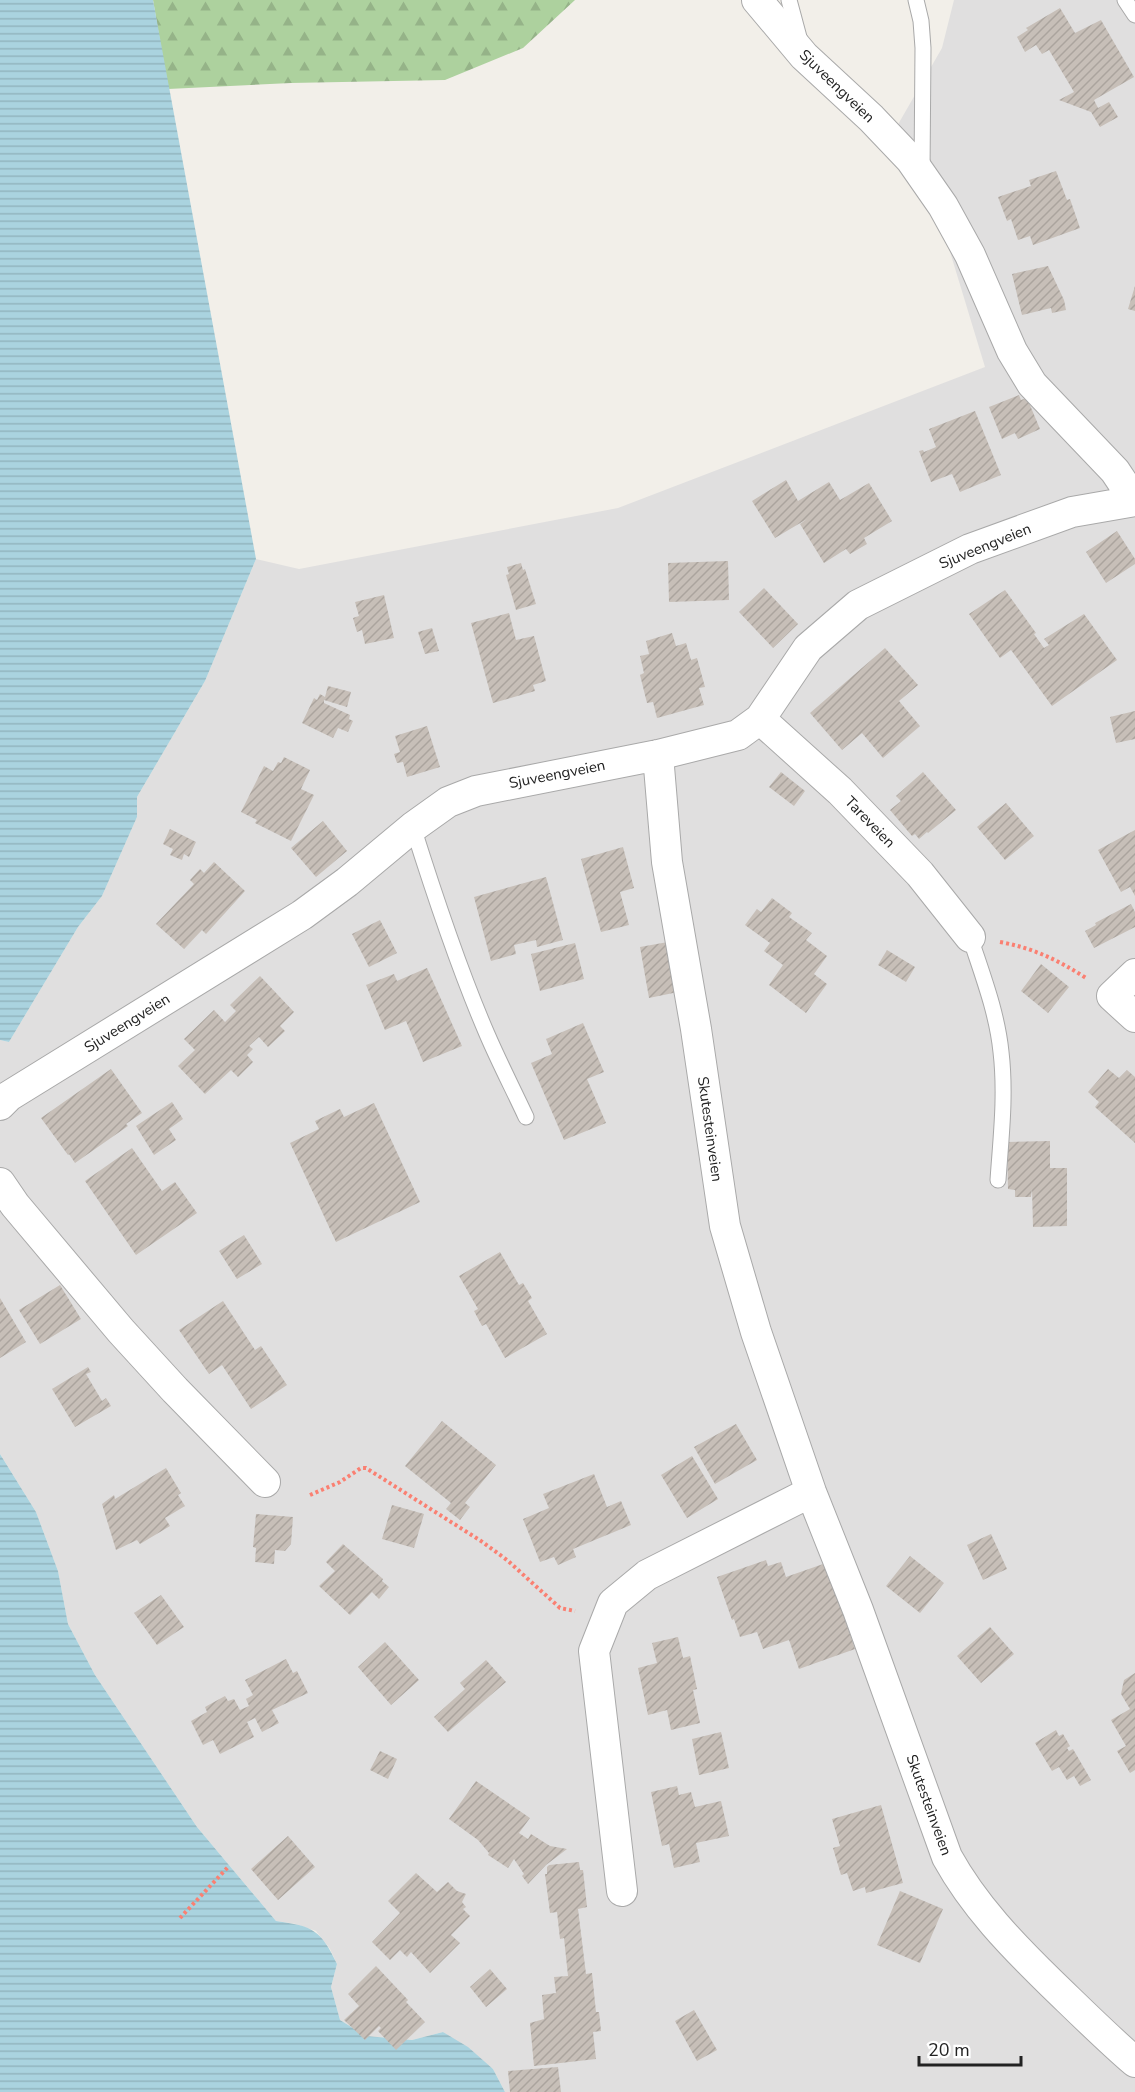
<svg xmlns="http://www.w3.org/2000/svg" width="1135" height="2092" font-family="'Nunito Sans',sans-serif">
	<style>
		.residential { fill: #e0dfdf }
		.forest { fill: url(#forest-firs) }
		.water { fill: url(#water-rules) }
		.building { fill: url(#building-hatch) }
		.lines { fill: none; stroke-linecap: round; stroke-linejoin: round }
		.lane-casing { stroke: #a9a9a9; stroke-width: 17 }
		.street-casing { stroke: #a9a9a9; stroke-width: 32 }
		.path { stroke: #fa8072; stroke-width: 4; stroke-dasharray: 3 3; stroke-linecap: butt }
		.lane { stroke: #fff; stroke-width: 15 }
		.street { stroke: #fff; stroke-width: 30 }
		.labels { text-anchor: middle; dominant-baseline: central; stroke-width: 6; stroke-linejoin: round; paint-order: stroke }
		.street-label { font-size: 15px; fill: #222; stroke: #fff }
	</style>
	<defs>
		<pattern id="forest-firs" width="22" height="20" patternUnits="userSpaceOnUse" patternTransform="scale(1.5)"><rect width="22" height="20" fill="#add19e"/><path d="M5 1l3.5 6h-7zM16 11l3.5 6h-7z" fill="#95b388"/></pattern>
		<pattern id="water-rules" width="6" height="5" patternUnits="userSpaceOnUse" patternTransform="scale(1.5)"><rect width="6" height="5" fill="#aad3df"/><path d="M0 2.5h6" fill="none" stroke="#92b5bf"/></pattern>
		<pattern id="building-hatch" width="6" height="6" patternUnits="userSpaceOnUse" patternTransform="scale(1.5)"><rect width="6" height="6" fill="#c7bfb8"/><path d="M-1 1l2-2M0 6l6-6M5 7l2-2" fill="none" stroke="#aba49e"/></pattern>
	</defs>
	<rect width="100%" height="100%" fill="#f2efe9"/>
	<path class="residential" d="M 954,0 L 1135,0 L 1135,2092 L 505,2092 L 493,2069 L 443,2032 L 412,2040 L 366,2036 L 340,2020 L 331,1987 L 337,1964 L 330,1949 L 316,1931 L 296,1924 L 276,1921 L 197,1827 L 95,1675 L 68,1624 L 58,1571 L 36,1512 L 0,1454 L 0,1040 L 9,1042 L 78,927 L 102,896 L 137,817 L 137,797 L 205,681 L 256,559 L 299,569 L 618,508 L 985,367 L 944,232 L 885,147 L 942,48 Z"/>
	<path class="forest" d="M 153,0 L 575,0 L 523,48 L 445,80 L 291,83 L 168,89 Z"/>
	<path class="water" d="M 0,0 L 153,0 L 256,559 L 205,681 L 137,797 L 137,817 L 102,896 L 78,927 L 9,1042 L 0,1040 Z
		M 0,1454 L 36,1512 L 58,1571 L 68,1624 L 95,1675 L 197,1827 L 276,1921 C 313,1926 321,1930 337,1964 L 331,1987 L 340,2020 L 366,2036 L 412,2040 L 443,2032 L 468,2047 L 493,2069 L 505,2092 L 0,2092 Z"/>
	<path class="building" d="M 1060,8 L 1075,33 L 1101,20 L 1134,77 L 1094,100 L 1098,108 L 1109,102 L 1118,117 L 1100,127 L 1091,112 L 1059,100 L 1074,92 L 1049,50 L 1042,54 L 1036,45 L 1025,52 L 1017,37 L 1028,30 L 1026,28 Z
		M 1056,171 L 1067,200 L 1070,199 L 1080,228 L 1033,245 L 1030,236 L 1018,240 L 1011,219 L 1007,221 L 998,197 L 1031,186 L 1029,180 Z
		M 1048,266 L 1064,300 L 1066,310 L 1052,313 L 1051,308 L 1022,315 L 1012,274 Z
		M 1135,286 L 1135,311 L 1128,309 Z
		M 1019,395 L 1021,400 L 1027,398 L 1040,429 L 1018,439 L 1015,433 L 1002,439 L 989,407 Z
		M 975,411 L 1001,475 L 960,492 L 952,474 L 931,482 L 919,451 L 923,450 L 924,452 L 936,447 L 929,429 Z
		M 786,480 L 798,501 L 829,482 L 840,500 L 869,483 L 892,521 L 864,538 L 867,544 L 850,554 L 846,549 L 824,563 L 800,524 L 807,519 L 775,538 L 752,501 Z
		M 1117,531 L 1135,559 L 1135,564 L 1106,583 L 1086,552 Z
		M 728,561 L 729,600 L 669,602 L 668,563 Z
		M 521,563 L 523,570 L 525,569 L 536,604 L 516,610 L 506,575 L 509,574 L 507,567 Z
		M 764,588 L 798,624 L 773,648 L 739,612 Z
		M 1005,590 L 1036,633 L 1034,634 L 1044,648 L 1049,645 L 1044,639 L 1084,614 L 1117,660 L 1052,706 L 1011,650 L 1000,658 L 969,614 Z
		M 384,595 L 394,638 L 365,644 L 362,630 L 357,632 L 353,618 L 359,616 L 355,602 Z
		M 509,613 L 516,640 L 534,636 L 546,681 L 533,685 L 535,691 L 493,703 L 471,623 Z
		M 432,628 L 439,651 L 425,654 L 418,632 Z
		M 672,633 L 676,646 L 686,643 L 691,660 L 697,658 L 705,687 L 699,688 L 704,705 L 657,718 L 653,702 L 647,703 L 640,675 L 644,673 L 640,656 L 649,654 L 646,641 Z
		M 885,648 L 918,685 L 899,701 L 920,726 L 883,758 L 862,733 L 842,750 L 810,713 Z
		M 328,686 L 351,692 L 347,707 L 324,700 L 324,703 L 350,715 L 349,719 L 353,721 L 348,732 L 338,728 L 333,738 L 302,723 L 314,698 L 317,700 L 320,694 L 325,697 Z
		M 1135,711 L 1135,739 L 1116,743 L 1110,717 Z
		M 427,726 L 440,767 L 407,777 L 403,762 L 397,763 L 394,754 L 400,752 L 395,736 Z
		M 284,757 L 310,770 L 301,789 L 314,795 L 291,841 L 255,823 L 257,820 L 241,812 L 264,766 L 273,771 L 278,762 L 281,763 Z
		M 781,772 L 805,791 L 794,806 L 769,787 Z
		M 923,772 L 956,810 L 928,833 L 927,832 L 919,839 L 915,834 L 912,836 L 890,810 L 901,801 L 896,796 Z
		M 1006,803 L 1034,836 L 1005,860 L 977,827 Z
		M 323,821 L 347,851 L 316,877 L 291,848 Z
		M 170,829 L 196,842 L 189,857 L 184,854 L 182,860 L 170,855 L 173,849 L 163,844 Z
		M 1135,830 L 1135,896 L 1130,887 L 1121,892 L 1098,850 Z
		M 623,847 L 634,888 L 620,892 L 629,925 L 601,932 L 581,859 Z
		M 214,862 L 245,891 L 206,934 L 202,930 L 184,949 L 156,924 L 194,884 L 190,880 L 200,869 L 204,873 Z
		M 546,877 L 563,940 L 537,947 L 536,940 L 514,945 L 516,954 L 491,961 L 474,897 Z
		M 772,898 L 792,913 L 789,917 L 812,933 L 806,940 L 827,956 L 814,974 L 827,984 L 806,1013 L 769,985 L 783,965 L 764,951 L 770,943 L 745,925 L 757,909 L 761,912 Z
		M 1131,904 L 1135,912 L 1135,927 L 1094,948 L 1085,931 L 1096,925 L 1095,923 Z
		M 380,920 L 397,953 L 369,967 L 352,934 Z
		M 668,942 L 678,992 L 649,998 L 640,947 Z
		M 575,943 L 584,979 L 540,991 L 531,954 Z
		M 887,950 L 915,967 L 906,982 L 878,965 Z
		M 1041,964 L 1069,987 L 1048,1013 L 1021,991 Z
		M 427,968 L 462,1046 L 423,1062 L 406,1021 L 385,1030 L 366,985 L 394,974 L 397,981 Z
		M 260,976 L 294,1012 L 280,1026 L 285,1031 L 268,1047 L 259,1037 L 249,1046 L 253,1049 L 247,1055 L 253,1062 L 238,1077 L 231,1070 L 205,1094 L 178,1066 L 195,1050 L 184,1039 L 214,1010 L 225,1022 L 236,1011 L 230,1005 Z
		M 583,1023 L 604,1072 L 587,1079 L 606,1123 L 564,1140 L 531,1063 L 552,1054 L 546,1039 Z
		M 111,1069 L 142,1113 L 126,1124 L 128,1126 L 75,1163 L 69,1154 L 68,1155 L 41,1118 Z
		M 1108,1069 L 1119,1078 L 1127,1070 L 1135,1077 L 1135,1143 L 1095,1107 L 1099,1102 L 1088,1092 Z
		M 172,1102 L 183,1119 L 169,1129 L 176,1140 L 154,1155 L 136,1126 Z
		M 374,1103 L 420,1202 L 336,1242 L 290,1143 L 319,1129 L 315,1121 L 340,1109 L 344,1117 Z
		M 1050,1141 L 1050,1168 L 1067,1168 L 1067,1226 L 1033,1227 L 1032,1189 L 1031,1197 L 1015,1197 L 1015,1190 L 1008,1189 L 1007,1142 Z
		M 132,1148 L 162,1191 L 175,1182 L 197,1213 L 136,1255 L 85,1181 Z
		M 244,1235 L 262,1264 L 237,1279 L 219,1251 Z
		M 500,1252 L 519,1285 L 523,1283 L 532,1298 L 528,1301 L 547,1334 L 505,1358 L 486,1324 L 482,1326 L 474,1311 L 478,1309 L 459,1276 Z
		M 60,1285 L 81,1319 L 40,1344 L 19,1310 Z
		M 0,1298 L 26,1342 L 0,1358 Z
		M 223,1301 L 255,1350 L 261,1346 L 287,1385 L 251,1409 L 222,1365 L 209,1374 L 179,1330 Z
		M 88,1367 L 91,1372 L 86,1374 L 102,1401 L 106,1398 L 111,1406 L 75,1427 L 52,1389 Z
		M 442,1421 L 496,1465 L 465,1503 L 470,1507 L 460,1520 L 446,1509 L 451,1503 L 405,1466 Z
		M 736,1424 L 757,1460 L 715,1484 L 694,1447 Z
		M 692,1456 L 718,1499 L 687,1518 L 661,1475 Z
		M 166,1468 L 181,1493 L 178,1495 L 185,1506 L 165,1518 L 170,1526 L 140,1544 L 137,1540 L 116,1550 L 102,1504 L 114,1495 L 115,1499 Z
		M 594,1474 L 607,1507 L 621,1501 L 631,1525 L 573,1549 L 576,1557 L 558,1565 L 554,1557 L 540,1562 L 523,1519 L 549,1508 L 543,1494 Z
		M 392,1505 L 424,1514 L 414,1548 L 382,1539 Z
		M 256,1514 L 293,1517 L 291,1544 L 285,1551 L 275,1550 L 274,1564 L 255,1562 L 256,1548 L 253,1547 Z
		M 991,1534 L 1007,1569 L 983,1580 L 967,1545 Z
		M 343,1544 L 383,1579 L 382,1581 L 389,1587 L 379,1599 L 372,1592 L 350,1615 L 319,1586 L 335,1571 L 326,1562 Z
		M 910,1556 L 944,1583 L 920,1613 L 886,1586 Z
		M 766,1560 L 768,1566 L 781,1562 L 786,1577 L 826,1563 L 855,1649 L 799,1669 L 789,1640 L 763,1649 L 757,1632 L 740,1637 L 734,1619 L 732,1620 L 717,1577 Z
		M 161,1595 L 184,1627 L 157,1645 L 134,1613 Z
		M 990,1627 L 1014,1654 L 981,1683 L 957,1656 Z
		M 678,1637 L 683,1658 L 690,1656 L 697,1689 L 693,1690 L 700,1723 L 671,1730 L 667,1710 L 648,1715 L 638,1668 L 657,1663 L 652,1643 Z
		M 385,1642 L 419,1680 L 391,1705 L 358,1667 Z
		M 286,1659 L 293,1673 L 297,1671 L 308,1693 L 272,1710 L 279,1723 L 262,1732 L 255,1718 L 247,1722 L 254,1737 L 220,1754 L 213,1740 L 203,1745 L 191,1721 L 207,1712 L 205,1707 L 225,1696 L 228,1701 L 234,1699 L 240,1710 L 249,1706 L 246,1699 L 253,1695 L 245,1680 Z
		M 486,1660 L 506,1682 L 448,1732 L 434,1717 L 465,1689 L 460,1683 Z
		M 1135,1673 L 1135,1770 L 1130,1773 L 1117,1751 L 1126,1746 L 1111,1720 L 1130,1709 L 1121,1694 L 1124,1680 Z
		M 1056,1730 L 1059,1736 L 1063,1734 L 1070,1746 L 1067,1748 L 1069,1751 L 1073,1749 L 1091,1780 L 1080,1786 L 1074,1776 L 1067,1780 L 1059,1767 L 1052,1771 L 1035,1743 Z
		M 721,1732 L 729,1768 L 699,1775 L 692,1739 Z
		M 380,1751 L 397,1759 L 388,1779 L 370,1770 Z
		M 476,1781 L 530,1818 L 519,1833 L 528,1839 L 531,1834 L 550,1846 L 567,1849 L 546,1865 L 528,1884 L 522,1876 L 524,1874 L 514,1859 L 508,1868 L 488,1855 L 489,1853 L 478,1840 L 449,1819 Z
		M 677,1786 L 679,1795 L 691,1792 L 695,1807 L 721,1801 L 729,1836 L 696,1843 L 700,1862 L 674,1868 L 669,1844 L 662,1846 L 651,1792 Z
		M 881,1805 L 903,1883 L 866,1893 L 865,1887 L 853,1891 L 847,1873 L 841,1875 L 833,1848 L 840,1846 L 832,1819 Z
		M 288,1836 L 315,1867 L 278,1900 L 251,1869 Z
		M 579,1862 L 580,1870 L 583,1870 L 587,1907 L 578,1909 L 586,1974 L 592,1973 L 596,2012 L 599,2012 L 601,2031 L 593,2032 L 596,2059 L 534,2066 L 530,2023 L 544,2019 L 542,1995 L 556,1993 L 554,1977 L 568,1976 L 564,1938 L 560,1939 L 557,1912 L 550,1913 L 545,1874 L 547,1874 L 547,1867 L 549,1865 Z
		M 416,1873 L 437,1892 L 448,1882 L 457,1891 L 466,1894 L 462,1902 L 466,1907 L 463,1909 L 470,1916 L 451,1935 L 460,1943 L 430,1973 L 411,1952 L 407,1957 L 400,1950 L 390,1960 L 372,1942 L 400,1913 L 388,1901 Z
		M 900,1891 L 943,1909 L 920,1963 L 877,1945 Z
		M 376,1966 L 408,2000 L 406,2002 L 425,2022 L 396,2050 L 378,2031 L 381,2028 L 379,2026 L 365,2040 L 344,2020 L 359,2006 L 348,1994 Z
		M 490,1969 L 507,1989 L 486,2007 L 470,1987 Z
		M 694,2010 L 717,2050 L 697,2061 L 675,2021 Z
		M 558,2067 L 561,2092 L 510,2092 L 508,2071 Z"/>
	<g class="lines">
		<defs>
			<path id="lane" d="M 789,0 L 800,41
				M 916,0 L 921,21 L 923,48 L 922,172
				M 1125,0 L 1135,15
				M 413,827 C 435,897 458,967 487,1034 C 499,1062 513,1089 526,1117
				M 970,937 C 982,974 997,1012 1001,1052 C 1006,1095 1001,1137 998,1180"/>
			<path id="street" d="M 757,0 L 804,56 L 871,118 L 911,160 L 943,206 L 970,255 L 1012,351 L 1032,384 L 1115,471 L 1123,483 L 1128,501
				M 760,719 L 840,791 L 920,874 L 970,937
				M 658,755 L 667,862 L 696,1029 L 725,1226 L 756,1332 L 811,1492 L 858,1610 L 947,1857 C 974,1906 1012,1945 1052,1984 C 1079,2010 1106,2037 1135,2062
				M 1135,974 L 1112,996 L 1135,1017
				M 0,1105 L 9,1096 L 302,915 L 347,882 L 413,827 L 448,802 L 476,791 L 658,755 L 738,735 L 760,719 L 808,648 L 858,605 L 970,549 L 1072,512 L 1135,501
				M 0,1183 L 15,1205 L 121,1331 L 175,1390 L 265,1482
				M 622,1891 L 594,1651 L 613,1603 L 647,1575 L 811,1492"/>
		</defs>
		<use href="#lane" class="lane-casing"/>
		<use href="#street" class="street-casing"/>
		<path class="path" d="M 1000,942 C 1033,948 1058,960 1086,978
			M 310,1495 L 340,1482 L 361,1468 L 366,1468 L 481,1541 L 507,1560 L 560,1608 L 575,1611
			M 180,1918 L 229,1866"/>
		<use href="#lane" class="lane"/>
		<use href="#street" class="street"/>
	</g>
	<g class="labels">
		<g class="street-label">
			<text transform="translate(837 86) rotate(44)">Sjuveengveien</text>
			<text transform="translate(985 546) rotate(-22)">Sjuveengveien</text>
			<text transform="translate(557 774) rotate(-11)">Sjuveengveien</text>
			<text transform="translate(870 822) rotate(46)">Tareveien</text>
			<text transform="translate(127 1023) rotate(-32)">Sjuveengveien</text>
			<text transform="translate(710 1129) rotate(82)">Skutesteinveien</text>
			<text transform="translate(929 1805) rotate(70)">Skutesteinveien</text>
		</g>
	</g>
	<path d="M919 2056v9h102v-9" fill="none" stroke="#222222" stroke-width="3"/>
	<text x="928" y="2056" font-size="18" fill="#222222" stroke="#ffffff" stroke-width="4.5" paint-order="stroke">20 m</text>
</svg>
